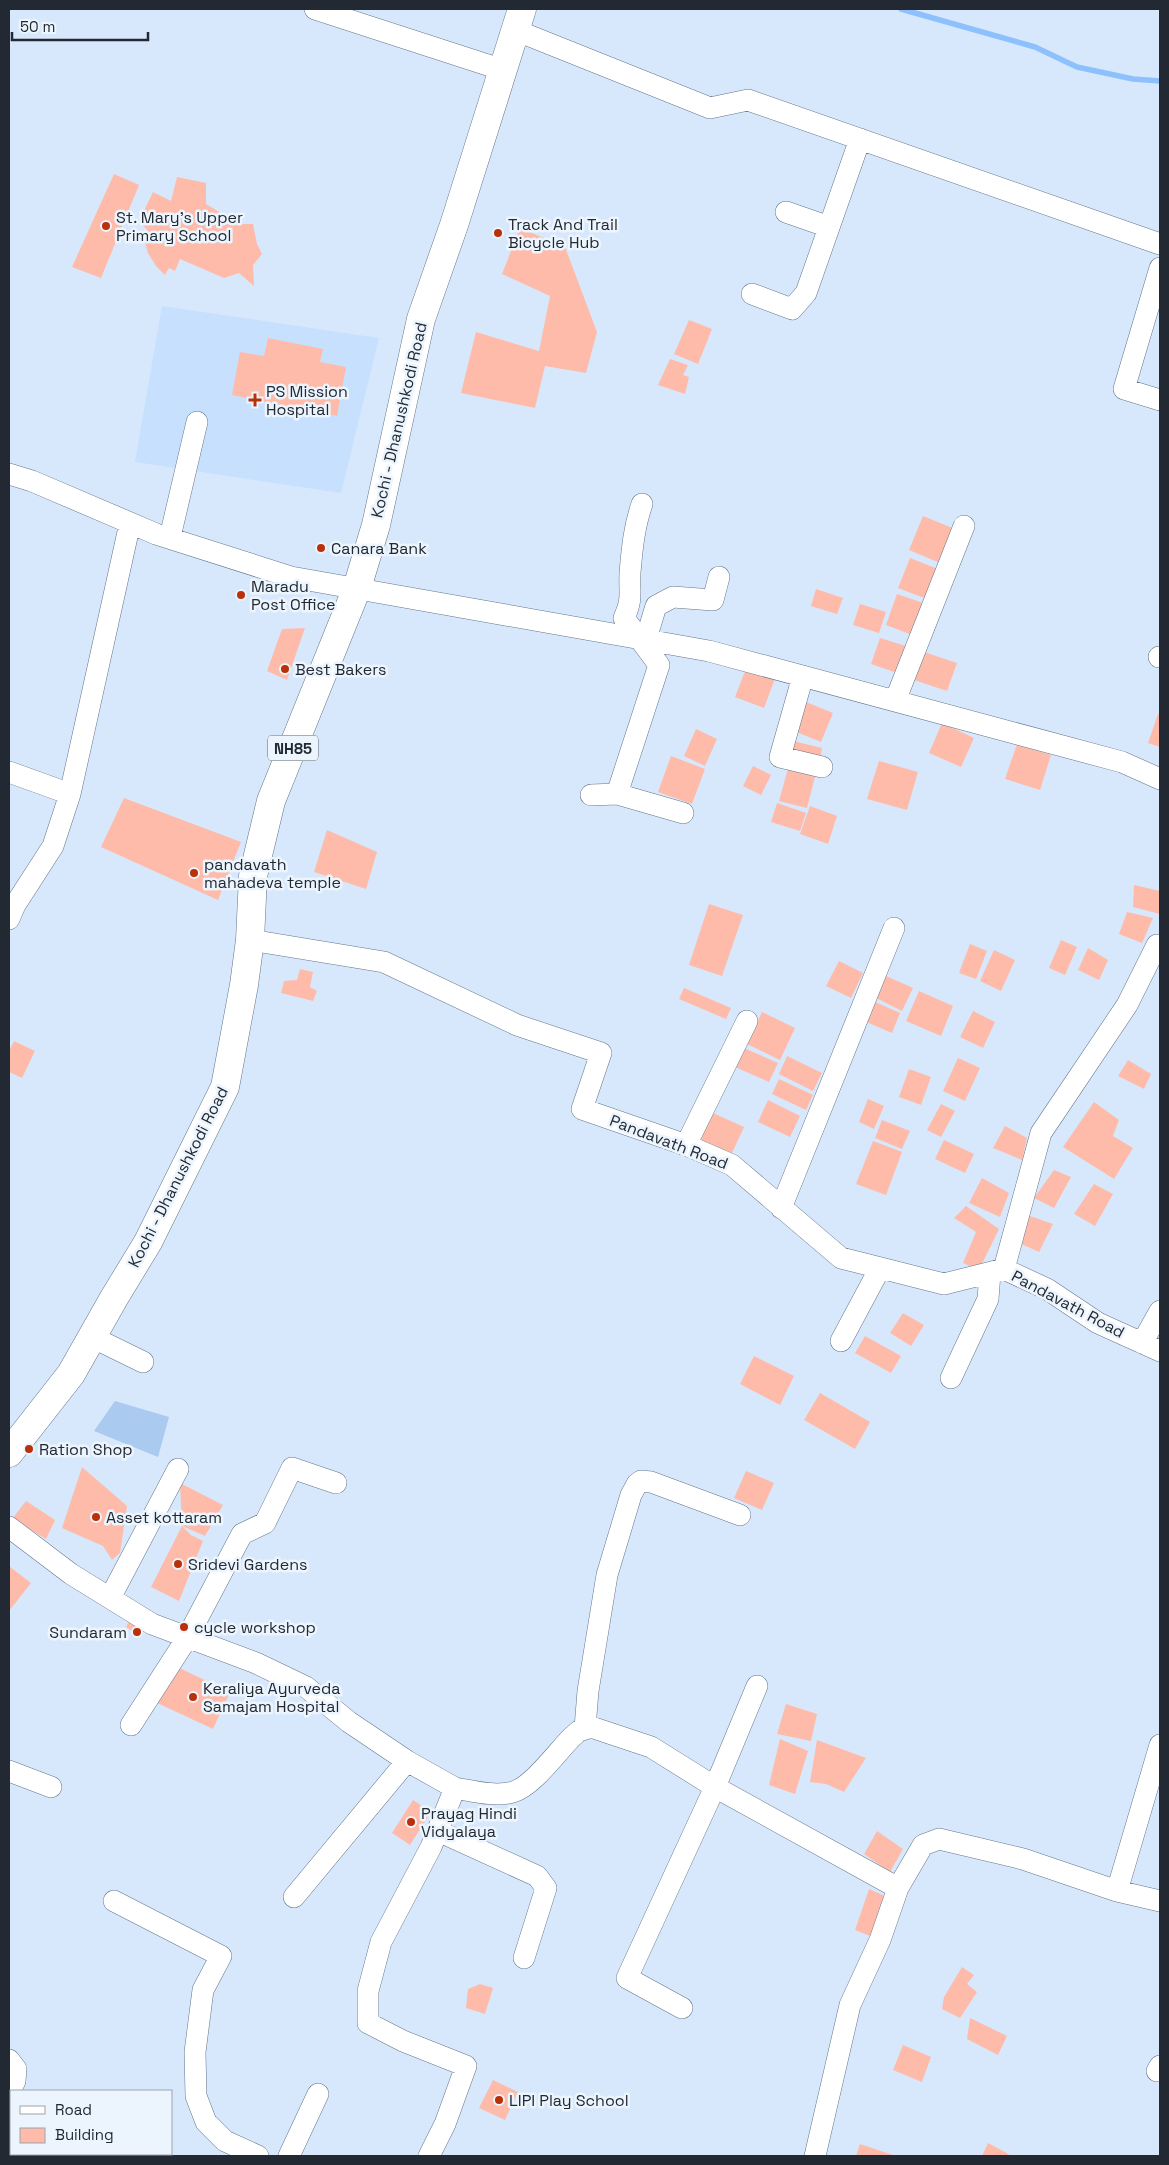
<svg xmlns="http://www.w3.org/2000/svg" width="1169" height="2165" font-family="'Space Grotesk',sans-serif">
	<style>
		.built { fill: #c7e0fe }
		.green { fill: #abcaef }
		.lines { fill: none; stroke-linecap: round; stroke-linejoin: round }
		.stream { stroke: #8cc1fd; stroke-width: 5.5 }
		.building { fill: #febbaa }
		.street-casing { stroke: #63758a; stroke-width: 22 }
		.highway-casing { stroke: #63758a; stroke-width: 29 }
		.street { stroke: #fff; stroke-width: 21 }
		.highway { stroke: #fff; stroke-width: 28 }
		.poi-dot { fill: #ba3008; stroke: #ecf5fe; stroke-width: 2 }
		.labels { text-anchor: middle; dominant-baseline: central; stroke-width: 5; stroke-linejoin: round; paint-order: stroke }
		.shield { fill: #ecf5fe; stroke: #5f666f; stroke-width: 1 }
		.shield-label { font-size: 15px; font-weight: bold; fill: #222932 }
		.poi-label { font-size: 16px; fill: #222932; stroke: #ecf5fe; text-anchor: start }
		.street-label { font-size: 16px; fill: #222932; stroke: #ecf5fe }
	</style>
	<rect width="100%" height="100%" fill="#d8e8fc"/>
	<path class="built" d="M 162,306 L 379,338 L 341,493 L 135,462 Z"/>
	<path class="green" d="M 115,1401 L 169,1417 L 158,1457 L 94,1431 Z"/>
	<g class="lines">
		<path class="stream" d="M 901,9 L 1035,47 L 1077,67 L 1133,79 L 1160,81"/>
	</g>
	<path class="building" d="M 114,174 L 139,185 L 101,278 L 72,267 Z
		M 177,177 L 206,183 L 206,204 L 239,224 L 253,224 L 257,244 L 262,254 L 253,265 L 254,286 L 239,273 L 224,278 L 180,259 L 175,271 L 169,268 L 165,275 L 156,266 L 148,253 L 144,239 L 149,232 L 139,221 L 153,192 L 171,201 Z
		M 520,228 L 565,247 L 597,332 L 586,373 L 545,366 L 535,408 L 461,393 L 476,332 L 539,351 L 550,296 L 502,274 Z
		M 689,320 L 712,329 L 698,364 L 674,354 Z
		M 268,338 L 323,349 L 320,362 L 346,367 L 337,416 L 232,395 L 240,352 L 264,356 Z
		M 670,359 L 688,365 L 683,375 L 689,377 L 685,394 L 658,385 Z
		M 923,516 L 955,529 L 940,563 L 909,550 Z
		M 910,558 L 938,569 L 927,599 L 898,588 Z
		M 816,589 L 843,598 L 837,614 L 811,606 Z
		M 897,594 L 923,603 L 912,635 L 886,625 Z
		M 860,604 L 886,612 L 879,633 L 853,625 Z
		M 305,628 L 287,680 L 267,671 L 282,629 Z
		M 880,638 L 909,647 L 900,674 L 871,664 Z
		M 921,651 L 957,663 L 947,691 L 911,679 Z
		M 747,666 L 776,676 L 764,708 L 735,697 Z
		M 806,702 L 833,713 L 821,742 L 794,731 Z
		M 1158,714 L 1160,715 L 1160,747 L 1148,743 Z
		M 942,723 L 974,738 L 961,767 L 929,753 Z
		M 696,729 L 717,739 L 705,766 L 684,756 Z
		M 793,741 L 822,748 L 820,760 L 790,753 Z
		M 1017,744 L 1051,755 L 1040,790 L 1005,779 Z
		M 671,756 L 705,769 L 692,804 L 658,792 Z
		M 879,761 L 918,772 L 907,810 L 867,799 Z
		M 789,765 L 816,773 L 807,808 L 779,801 Z
		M 753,766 L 771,775 L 761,795 L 743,786 Z
		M 124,798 L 241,842 L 218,900 L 101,847 Z
		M 777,803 L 806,813 L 800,831 L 771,822 Z
		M 810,806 L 837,816 L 828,844 L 800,834 Z
		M 327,830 L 377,852 L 366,889 L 314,872 Z
		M 1134,885 L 1160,891 L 1160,914 L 1133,907 Z
		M 709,904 L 743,915 L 722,976 L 689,965 Z
		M 1127,912 L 1153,918 L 1142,943 L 1119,934 Z
		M 1061,940 L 1077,947 L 1065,975 L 1049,968 Z
		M 970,944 L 987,951 L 976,979 L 959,973 Z
		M 1088,948 L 1108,960 L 1099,980 L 1078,970 Z
		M 994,950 L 1015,960 L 1001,991 L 980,981 Z
		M 839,961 L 863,973 L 851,998 L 826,986 Z
		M 300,969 L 313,972 L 310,987 L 317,991 L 313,1001 L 281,993 L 284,981 L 297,980 Z
		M 884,975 L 913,988 L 902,1011 L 874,997 Z
		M 684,988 L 731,1008 L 726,1019 L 679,999 Z
		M 919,991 L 953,1006 L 941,1036 L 906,1021 Z
		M 873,1001 L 900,1013 L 892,1033 L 864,1021 Z
		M 973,1011 L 995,1022 L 983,1048 L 960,1037 Z
		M 762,1012 L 795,1028 L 780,1060 L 747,1044 Z
		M 14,1041 L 35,1051 L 22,1078 L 9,1072 L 9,1051 Z
		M 744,1048 L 778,1063 L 769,1082 L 735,1067 Z
		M 787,1056 L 822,1073 L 813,1091 L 779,1074 Z
		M 958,1058 L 980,1068 L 965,1101 L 943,1091 Z
		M 1128,1060 L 1151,1074 L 1144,1089 L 1118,1076 Z
		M 909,1069 L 931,1077 L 921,1105 L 899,1097 Z
		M 779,1079 L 813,1095 L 806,1110 L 772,1094 Z
		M 868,1099 L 884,1106 L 874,1129 L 859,1122 Z
		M 768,1100 L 800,1116 L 790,1137 L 758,1122 Z
		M 1094,1102 L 1119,1120 L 1113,1136 L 1133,1148 L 1114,1179 L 1063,1147 Z
		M 941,1104 L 955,1111 L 941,1137 L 927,1130 Z
		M 713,1113 L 744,1127 L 731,1155 L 700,1140 Z
		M 882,1120 L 910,1131 L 902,1149 L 875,1138 Z
		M 1005,1126 L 1027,1138 L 1022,1160 L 993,1148 Z
		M 944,1140 L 974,1154 L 965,1173 L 935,1159 Z
		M 873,1141 L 902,1152 L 886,1195 L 856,1184 Z
		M 1054,1170 L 1071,1177 L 1054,1208 L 1034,1198 Z
		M 982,1178 L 1009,1193 L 1000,1217 L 969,1203 Z
		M 1094,1184 L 1113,1194 L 1095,1226 L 1074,1214 Z
		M 966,1206 L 999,1229 L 979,1270 L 963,1263 L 976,1232 L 954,1218 Z
		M 1027,1215 L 1053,1224 L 1039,1252 L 1013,1240 Z
		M 903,1313 L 924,1325 L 911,1346 L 890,1333 Z
		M 865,1336 L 901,1356 L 891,1373 L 855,1353 Z
		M 754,1356 L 794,1376 L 780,1405 L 740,1384 Z
		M 820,1393 L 870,1422 L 855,1449 L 804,1420 Z
		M 82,1467 L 127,1506 L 120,1553 L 112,1560 L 103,1546 L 62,1528 Z
		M 746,1471 L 774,1483 L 762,1510 L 734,1498 Z
		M 180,1483 L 223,1505 L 205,1536 L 182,1526 L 191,1535 L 203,1541 L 179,1601 L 151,1587 L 182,1526 Z
		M 26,1501 L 55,1520 L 46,1539 L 12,1519 Z
		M 9,1566 L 31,1583 L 9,1611 Z
		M 129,1621 L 145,1626 L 139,1636 L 126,1627 Z
		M 173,1665 L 230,1692 L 213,1729 L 155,1702 Z
		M 786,1704 L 817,1714 L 811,1741 L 777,1734 Z
		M 780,1739 L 808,1751 L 795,1794 L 769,1785 Z
		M 817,1740 L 866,1758 L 844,1792 L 826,1784 L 810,1782 Z
		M 413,1800 L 431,1812 L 410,1845 L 392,1833 Z
		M 877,1831 L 903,1849 L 890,1872 L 864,1854 Z
		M 869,1889 L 889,1898 L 875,1938 L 855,1930 Z
		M 962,1967 L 974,1975 L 967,1984 L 977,1992 L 960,2018 L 942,2009 L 944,1997 Z
		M 480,1984 L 493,1988 L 485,2014 L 466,2008 L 468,1989 Z
		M 970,2018 L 1007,2036 L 998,2055 L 967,2039 Z
		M 903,2045 L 931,2057 L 922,2082 L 893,2070 Z
		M 493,2080 L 518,2092 L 505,2120 L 479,2108 Z
		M 988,2143 L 1005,2152 L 1011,2156 L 982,2156 Z
		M 860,2144 L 896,2156 L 856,2156 Z"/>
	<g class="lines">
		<defs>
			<path id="street" d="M 315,9 L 503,70
				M 515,30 L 710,108 L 748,100 L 1160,244
				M 786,212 L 829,227
				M 1160,268 L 1124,389 L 1160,400
				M 752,294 L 792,309 L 806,293 L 860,139
				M 9,474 L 32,481 L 156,534 L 291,577 L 709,651 L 1122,762 L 1160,779
				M 642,504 C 634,527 632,549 630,573 C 629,594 633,598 624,618 L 659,665 L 617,794 L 683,813
				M 170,537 L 197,422
				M 646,639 L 656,606 L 673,597 L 713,600 L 719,577
				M 1159,657 L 1160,657
				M 803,676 L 780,757 L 822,767
				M 895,701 L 964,526
				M 9,772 L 70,794
				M 591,795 L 617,794
				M 9,919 L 15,905 L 53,846 L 70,794 L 130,523
				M 250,940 L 384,962 L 517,1025 L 601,1053 L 582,1109 L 686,1145 L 732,1165 L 841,1258 L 944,1284 L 1004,1269 L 1047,1289 L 1098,1323 L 1160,1351
				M 686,1145 L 747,1021
				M 781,1208 L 894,928
				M 1004,1269 L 1041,1133 L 1127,1005 L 1157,945
				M 92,1337 L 143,1362
				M 841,1341 L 880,1268
				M 1142,1343 L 1160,1311
				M 951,1378 L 988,1299 L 990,1273
				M 9,1527 L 71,1574 L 152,1624 L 256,1663 L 306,1687 L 349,1722 L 407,1761 L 455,1788 L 431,1847 L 381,1942 L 368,1991 L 368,2023 L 403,2041 L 466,2066 L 445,2124 L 429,2156
				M 110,1598 L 178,1469
				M 131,1725 L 187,1638 L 242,1534 L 265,1523 L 292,1468 L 336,1483
				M 585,1728 L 588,1691 L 607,1575 L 631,1495 L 637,1484 L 641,1481 L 651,1482 L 740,1515
				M 9,1771 L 51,1787
				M 455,1788 C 473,1791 495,1797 513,1792 C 533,1786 557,1752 572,1737 L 579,1731 L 591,1727 L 651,1747 L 715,1787 L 898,1888
				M 438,1831 L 537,1876 L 546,1888 L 524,1958
				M 1117,1891 L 1160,1745
				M 294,1897 L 407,1761
				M 114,1901 L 221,1956 L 203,1990 L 195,2052 L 196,2096 L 206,2122 L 225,2141 L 258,2156
				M 682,2008 L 627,1978 L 715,1787 L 757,1686
				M 9,2060 L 16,2069 L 15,2081 L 9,2093
				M 1157,2071 L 1160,2066
				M 289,2156 L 318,2094
				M 815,2156 L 850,2005 L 880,1940 L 898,1888 L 923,1845 L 939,1839 L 1023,1859 L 1117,1891 L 1160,1901"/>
			<path id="highway" d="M 9,1453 L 71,1374 L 114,1298 L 148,1242 L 225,1087 L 244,985 L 250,940 L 253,876 L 271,801 L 357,588 L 376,525 L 421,319 L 454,225 L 522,9"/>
		</defs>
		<use href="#street" class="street-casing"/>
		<use href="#highway" class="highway-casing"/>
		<use href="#street" class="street"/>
		<use href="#highway" class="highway"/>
	</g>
	<g class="poi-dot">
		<circle cx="106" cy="226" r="5"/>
		<circle cx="498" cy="233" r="5"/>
		<path d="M252.5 392.5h5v5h5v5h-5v5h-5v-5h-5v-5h5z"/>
		<circle cx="321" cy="548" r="5"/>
		<circle cx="241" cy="595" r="5"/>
		<circle cx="285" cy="669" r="5"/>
		<circle cx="194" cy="873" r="5"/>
		<circle cx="29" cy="1449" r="5"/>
		<circle cx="96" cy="1517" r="5"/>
		<circle cx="178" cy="1564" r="5"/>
		<circle cx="184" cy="1627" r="5"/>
		<circle cx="137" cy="1632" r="5"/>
		<circle cx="193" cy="1697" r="5"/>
		<circle cx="411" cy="1822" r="5"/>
		<circle cx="499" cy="2100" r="5"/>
	</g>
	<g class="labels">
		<rect class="shield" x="268" y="735.5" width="50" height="25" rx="4"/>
		<g class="shield-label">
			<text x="293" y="748">NH85</text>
		</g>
		<g class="poi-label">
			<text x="116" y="217">St. Mary's Upper<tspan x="116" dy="18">Primary School</tspan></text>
			<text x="508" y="224">Track And Trail<tspan x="508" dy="18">Bicycle Hub</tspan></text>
			<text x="266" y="391">PS Mission<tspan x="266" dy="18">Hospital</tspan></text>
			<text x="331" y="548">Canara Bank</text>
			<text x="251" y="586">Maradu<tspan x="251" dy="18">Post Office</tspan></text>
			<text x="295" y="669">Best Bakers</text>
			<text x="204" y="864">pandavath<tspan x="204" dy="18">mahadeva temple</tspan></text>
			<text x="39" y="1449">Ration Shop</text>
			<text x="106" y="1517">Asset kottaram</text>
			<text x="188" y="1564">Sridevi Gardens</text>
			<text x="194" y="1627">cycle workshop</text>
			<text x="127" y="1632" text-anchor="end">Sundaram</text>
			<text x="203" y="1688">Keraliya Ayurveda<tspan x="203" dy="18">Samajam Hospital</tspan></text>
			<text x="421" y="1813">Prayag Hindi<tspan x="421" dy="18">Vidyalaya</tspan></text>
			<text x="509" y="2100">LIPI Play School</text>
		</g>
		<g class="street-label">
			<text transform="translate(399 420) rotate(-77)">Kochi - Dhanushkodi Road</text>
			<text transform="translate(669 1142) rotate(21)">Pandavath Road</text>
			<text transform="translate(178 1177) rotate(-63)">Kochi - Dhanushkodi Road</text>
			<text transform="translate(1068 1304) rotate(28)">Pandavath Road</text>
		</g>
	</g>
	<rect width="1169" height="2165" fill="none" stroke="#222932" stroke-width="20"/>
	<rect x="10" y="2090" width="162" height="65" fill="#ecf5fe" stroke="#9ba3ac"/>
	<rect x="20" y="2106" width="25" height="8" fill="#ffffff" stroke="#9ba3ac"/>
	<text x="55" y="2115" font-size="15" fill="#222932">Road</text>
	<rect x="20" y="2128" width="25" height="15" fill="#febbaa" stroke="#9ba3ac"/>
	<text x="55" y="2140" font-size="15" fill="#222932">Building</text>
	<path d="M12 32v8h136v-8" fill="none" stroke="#222932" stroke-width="2.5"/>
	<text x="20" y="32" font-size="15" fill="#222932" stroke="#ecf5fe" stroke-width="4" paint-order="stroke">50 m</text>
</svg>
